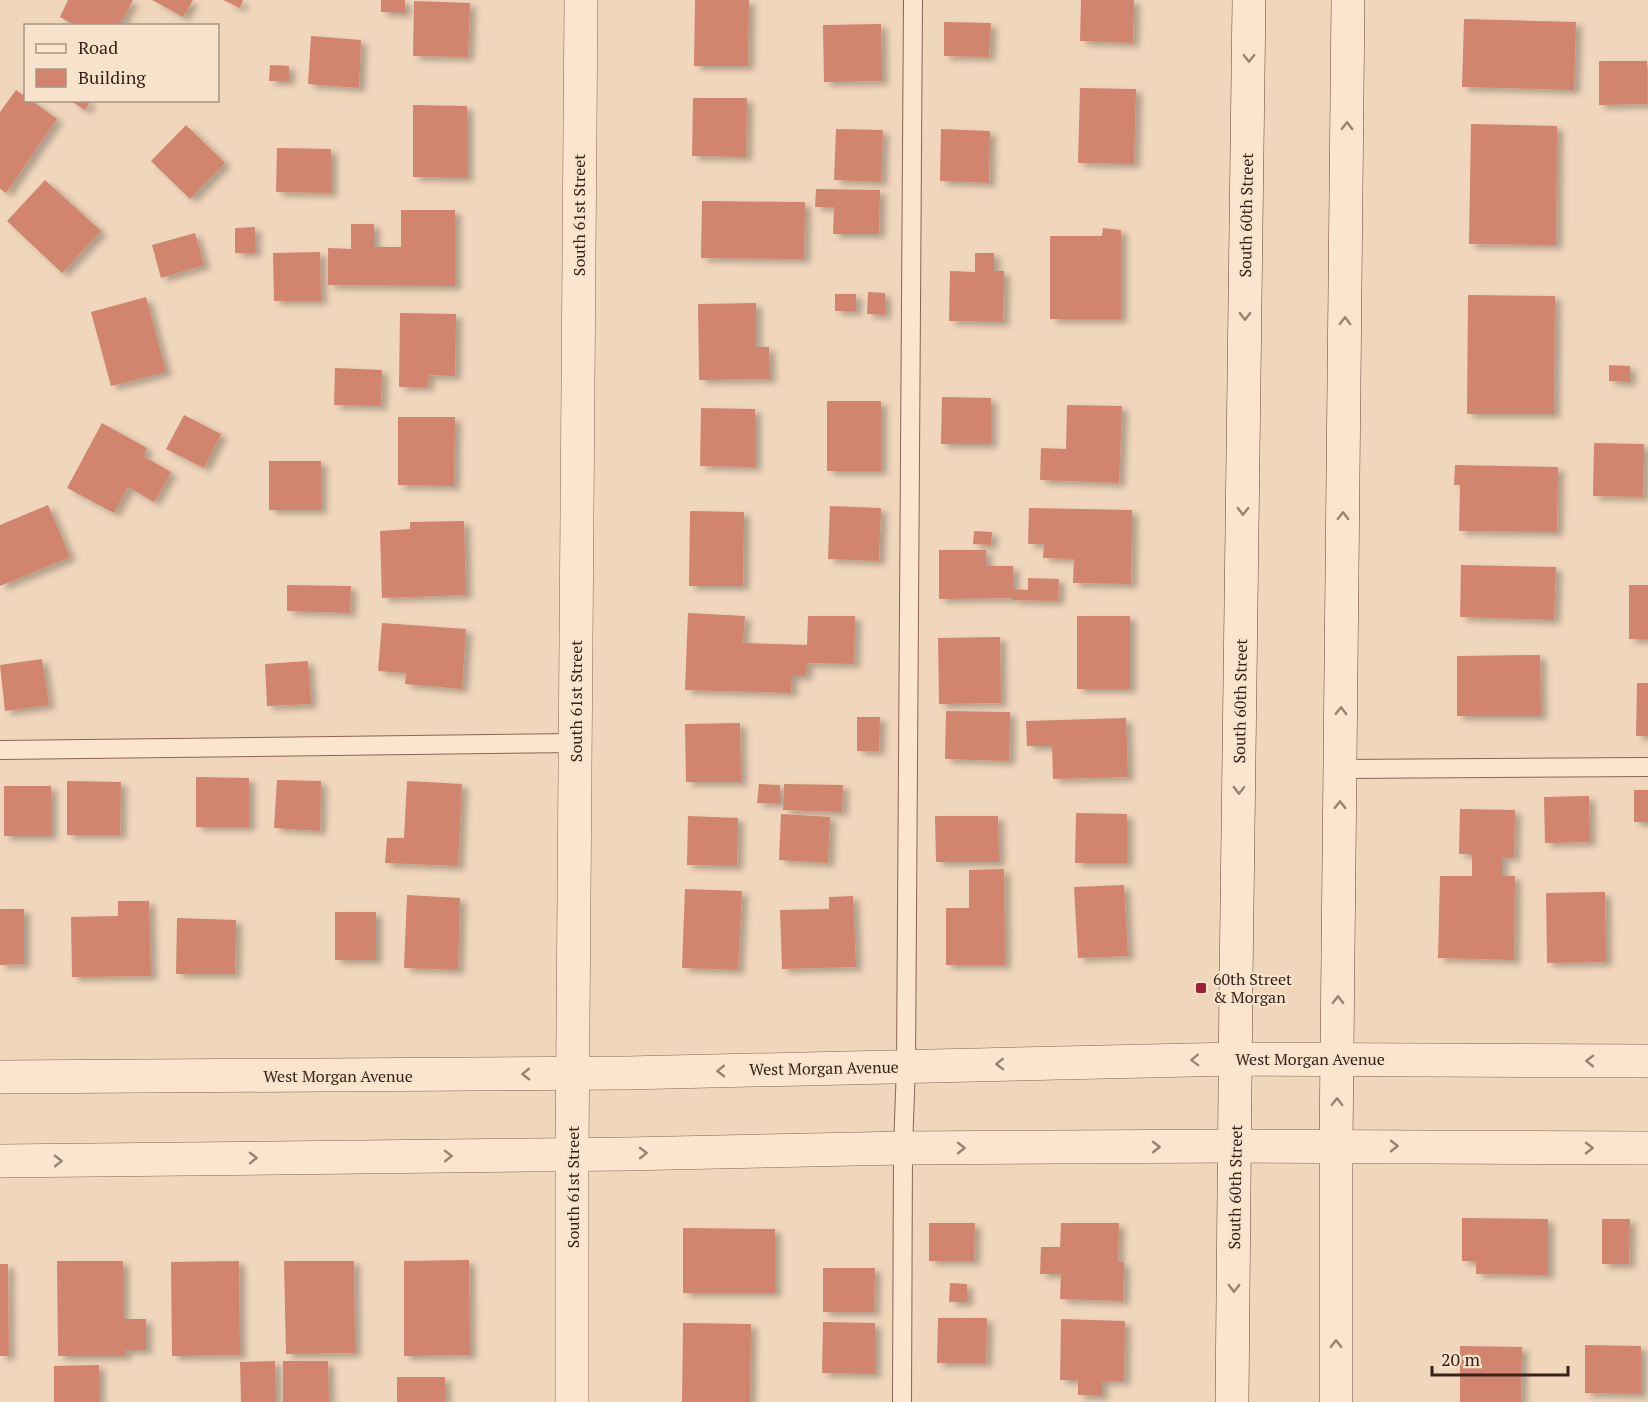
<svg xmlns="http://www.w3.org/2000/svg" width="1648" height="1402" font-family="'PT Serif',serif">
	<style>
		.building { fill: #d1856e; filter: url(#shadow) }
		.lines { fill: none; stroke-linecap: round; stroke-linejoin: round }
		.service-casing { stroke: #886654; stroke-width: 20 }
		.minor-casing { stroke: #886654; stroke-width: 34 }
		.tertiary-casing { stroke: #886654; stroke-width: 34 }
		.secondary-casing { stroke: #694738; stroke-width: 34 }
		.service { stroke: #fbe5ce; stroke-width: 18 }
		.minor { stroke: #fbe5ce; stroke-width: 33 }
		.tertiary { stroke: #fbe5ce; stroke-width: 33 }
		.secondary { stroke: #fbe5ce; stroke-width: 33 }
		.oneway { stroke: #988474 }
		.poi-dot { fill: #9a2138; stroke: #f7e2cb; stroke-width: 2 }
		.labels { text-anchor: middle; dominant-baseline: central; stroke-width: 4.5; stroke-linejoin: round; paint-order: stroke }
		.street-label { font-size: 16px; fill: #36221a; stroke: #f7e2cb }
		.poi-label { font-size: 16px; fill: #36221a; stroke: #f7e2cb; text-anchor: start }
	</style>
	<defs>
		<filter id="shadow"><feDropShadow dx="6" dy="4" stdDeviation="3" flood-color="#0004"/></filter>
	</defs>
	<rect width="100%" height="100%" fill="#f0d6bb"/>
	<path class="building" d="M 68,0 L 133,0 L 119,26 L 76,26 L 60,17 Z
		M 152,0 L 193,0 L 183,17 Z
		M 223,0 L 243,0 L 240,8 Z
		M 381,0 L 405,0 L 405,13 L 381,12 Z
		M 695,0 L 749,0 L 748,66 L 694,66 Z
		M 1081,0 L 1134,0 L 1133,43 L 1080,41 Z
		M 414,1 L 470,3 L 468,57 L 413,56 Z
		M 1464,19 L 1576,22 L 1574,90 L 1462,87 Z
		M 944,22 L 991,23 L 989,57 L 944,56 Z
		M 881,24 L 882,81 L 824,82 L 823,25 Z
		M 311,36 L 361,40 L 359,88 L 308,84 Z
		M 1599,61 L 1647,61 L 1647,104 L 1599,105 Z
		M 270,65 L 289,66 L 289,81 L 269,81 Z
		M 1080,88 L 1136,89 L 1134,164 L 1078,163 Z
		M 16,90 L 26,97 L 26,100 L 31,100 L 57,119 L 6,193 L 0,189 L 0,112 Z
		M 693,98 L 747,98 L 746,157 L 692,156 Z
		M 69,100 L 91,100 L 85,110 Z
		M 413,105 L 467,106 L 467,178 L 413,177 Z
		M 1471,124 L 1557,126 L 1556,245 L 1469,244 Z
		M 186,125 L 225,163 L 190,199 L 151,161 Z
		M 836,129 L 883,130 L 881,182 L 834,180 Z
		M 941,129 L 990,131 L 989,183 L 940,181 Z
		M 277,148 L 331,149 L 331,193 L 276,192 Z
		M 45,180 L 101,231 L 62,273 L 7,221 Z
		M 816,189 L 880,190 L 879,234 L 833,234 L 834,207 L 815,207 Z
		M 702,201 L 805,202 L 804,259 L 701,258 Z
		M 401,210 L 455,210 L 455,286 L 328,285 L 328,248 L 351,249 L 351,224 L 374,224 L 374,247 L 401,247 Z
		M 255,227 L 255,253 L 235,253 L 235,228 Z
		M 1103,228 L 1121,230 L 1121,319 L 1050,319 L 1050,236 L 1102,236 Z
		M 195,233 L 204,265 L 161,278 L 152,245 Z
		M 320,252 L 321,301 L 274,301 L 273,253 Z
		M 975,253 L 994,253 L 994,271 L 1004,271 L 1003,322 L 949,321 L 950,271 L 975,272 Z
		M 868,292 L 885,293 L 885,315 L 867,314 Z
		M 835,294 L 856,294 L 856,311 L 835,311 Z
		M 1468,295 L 1555,296 L 1554,414 L 1467,414 Z
		M 146,297 L 166,372 L 111,386 L 91,312 Z
		M 756,303 L 756,347 L 769,347 L 770,379 L 699,380 L 698,304 Z
		M 400,313 L 456,314 L 455,376 L 429,375 L 428,387 L 399,387 Z
		M 1609,365 L 1630,366 L 1630,382 L 1609,381 Z
		M 335,368 L 382,370 L 381,406 L 334,405 Z
		M 942,397 L 991,398 L 991,444 L 941,444 Z
		M 827,401 L 881,401 L 881,471 L 827,471 Z
		M 1067,405 L 1122,406 L 1119,483 L 1040,480 L 1041,448 L 1066,449 Z
		M 701,408 L 755,409 L 755,467 L 700,466 Z
		M 184,415 L 221,434 L 204,468 L 166,449 Z
		M 398,417 L 455,417 L 454,486 L 398,485 Z
		M 102,423 L 147,448 L 143,456 L 171,472 L 154,502 L 128,487 L 114,513 L 67,488 Z
		M 1594,443 L 1644,444 L 1643,497 L 1593,496 Z
		M 269,461 L 321,461 L 321,510 L 269,510 Z
		M 1455,465 L 1558,467 L 1557,532 L 1459,531 L 1460,485 L 1454,485 Z
		M 48,505 L 70,557 L 0,586 L 0,525 Z
		M 830,506 L 881,508 L 879,561 L 828,559 Z
		M 1029,508 L 1132,510 L 1131,584 L 1073,583 L 1074,559 L 1043,558 L 1044,544 L 1028,544 Z
		M 690,511 L 744,512 L 743,586 L 689,586 Z
		M 464,521 L 466,595 L 382,598 L 380,531 L 410,529 L 410,522 Z
		M 974,531 L 992,532 L 991,545 L 973,544 Z
		M 939,550 L 986,550 L 986,566 L 1013,566 L 1013,589 L 1028,590 L 1028,578 L 1059,579 L 1058,601 L 1013,600 L 1013,598 L 939,599 Z
		M 1461,565 L 1556,567 L 1554,620 L 1460,617 Z
		M 287,585 L 351,586 L 350,613 L 287,611 Z
		M 1629,585 L 1648,585 L 1648,639 L 1629,639 Z
		M 688,613 L 745,616 L 743,643 L 807,645 L 808,616 L 855,616 L 854,664 L 807,663 L 806,676 L 792,676 L 791,693 L 685,690 Z
		M 1077,616 L 1130,616 L 1130,689 L 1077,689 Z
		M 382,623 L 466,629 L 462,689 L 405,684 L 406,673 L 378,671 Z
		M 1000,637 L 1001,703 L 939,704 L 938,638 Z
		M 1540,655 L 1541,716 L 1457,716 L 1457,656 Z
		M 42,659 L 49,705 L 5,711 L 0,665 Z
		M 308,661 L 311,704 L 267,706 L 265,664 Z
		M 1637,683 L 1648,683 L 1648,736 L 1636,736 Z
		M 946,711 L 1010,712 L 1009,761 L 945,759 Z
		M 857,717 L 880,717 L 879,751 L 857,751 Z
		M 1126,718 L 1128,777 L 1053,779 L 1052,746 L 1027,746 L 1026,721 Z
		M 740,723 L 741,782 L 686,782 L 685,724 Z
		M 196,777 L 249,778 L 249,827 L 196,827 Z
		M 277,780 L 321,781 L 320,831 L 274,828 Z
		M 67,781 L 121,782 L 120,835 L 67,835 Z
		M 407,781 L 462,784 L 458,866 L 385,863 L 387,838 L 404,838 Z
		M 759,784 L 780,785 L 780,803 L 757,803 Z
		M 784,784 L 843,785 L 842,812 L 783,810 Z
		M 4,786 L 51,786 L 51,836 L 4,836 Z
		M 1634,790 L 1648,790 L 1648,822 L 1634,822 Z
		M 1589,796 L 1590,842 L 1545,843 L 1544,797 Z
		M 1460,809 L 1515,810 L 1514,857 L 1502,857 L 1502,876 L 1515,876 L 1514,960 L 1438,958 L 1440,876 L 1472,876 L 1472,854 L 1459,854 Z
		M 1076,813 L 1127,814 L 1127,863 L 1075,863 Z
		M 781,814 L 830,817 L 828,863 L 779,860 Z
		M 688,816 L 738,818 L 737,866 L 687,865 Z
		M 935,816 L 998,816 L 999,862 L 936,862 Z
		M 1004,869 L 1005,965 L 946,965 L 946,908 L 969,908 L 969,870 Z
		M 1124,885 L 1128,956 L 1078,958 L 1074,887 Z
		M 685,889 L 742,891 L 738,970 L 682,968 Z
		M 1605,892 L 1606,962 L 1547,963 L 1546,893 Z
		M 407,895 L 460,898 L 458,970 L 404,968 Z
		M 853,896 L 856,967 L 782,969 L 780,910 L 829,909 L 829,897 Z
		M 118,901 L 149,901 L 151,976 L 72,977 L 71,917 L 118,916 Z
		M 0,909 L 24,909 L 24,964 L 0,965 Z
		M 335,912 L 376,912 L 376,960 L 335,960 Z
		M 177,918 L 236,920 L 235,974 L 176,974 Z
		M 1462,1218 L 1548,1219 L 1548,1275 L 1476,1274 L 1476,1261 L 1462,1261 Z
		M 1602,1219 L 1630,1219 L 1629,1264 L 1602,1264 Z
		M 929,1223 L 975,1223 L 974,1261 L 929,1261 Z
		M 1061,1223 L 1119,1223 L 1118,1262 L 1124,1262 L 1123,1301 L 1060,1299 L 1061,1274 L 1040,1274 L 1041,1247 L 1060,1247 Z
		M 683,1228 L 775,1229 L 775,1293 L 683,1293 Z
		M 469,1260 L 470,1355 L 404,1356 L 404,1261 Z
		M 57,1261 L 123,1261 L 123,1319 L 146,1319 L 146,1350 L 125,1350 L 125,1356 L 58,1356 Z
		M 239,1261 L 240,1355 L 172,1356 L 171,1262 Z
		M 284,1261 L 354,1261 L 355,1353 L 286,1354 Z
		M 0,1264 L 8,1264 L 9,1356 L 0,1356 Z
		M 823,1268 L 875,1268 L 874,1312 L 823,1312 Z
		M 950,1283 L 967,1284 L 967,1302 L 949,1302 Z
		M 938,1318 L 987,1318 L 986,1363 L 937,1363 Z
		M 1061,1319 L 1125,1321 L 1124,1381 L 1102,1381 L 1102,1396 L 1078,1395 L 1078,1380 L 1060,1380 Z
		M 823,1322 L 875,1323 L 875,1374 L 822,1373 Z
		M 683,1323 L 751,1324 L 750,1402 L 682,1402 Z
		M 1585,1345 L 1641,1346 L 1641,1394 L 1585,1393 Z
		M 1460,1346 L 1522,1347 L 1521,1402 L 1460,1402 Z
		M 275,1361 L 276,1402 L 241,1402 L 240,1362 Z
		M 283,1361 L 328,1361 L 329,1402 L 283,1402 Z
		M 99,1365 L 99,1402 L 54,1402 L 54,1366 Z
		M 397,1377 L 445,1377 L 445,1402 L 397,1402 Z"/>
	<g class="lines">
		<defs>
			<path id="service" d="M 0,750 L 576,743
				M 1341,769 L 1648,767
				M 902,1402 L 903,1148 L 906,1066 L 913,0"/>
			<path id="minor" d="M 572,1402 L 572,1154 L 581,0"/>
			<path id="tertiary" d="M 0,1077 L 627,1073 L 1235,1059 L 1648,1061
				M 0,1161 L 626,1154 L 903,1148 L 1235,1146 L 1648,1148"/>
			<path id="secondary" d="M 1232,1402 L 1236,983 L 1249,0
				M 1336,1402 L 1336,1146 L 1348,0"/>
		</defs>
		<use href="#service" class="service-casing"/>
		<use href="#minor" class="minor-casing"/>
		<use href="#tertiary" class="tertiary-casing"/>
		<use href="#secondary" class="secondary-casing"/>
		<use href="#service" class="service"/>
		<use href="#minor" class="minor"/>
		<use href="#tertiary" class="tertiary"/>
		<use href="#secondary" class="secondary"/>
	</g>
	<defs><path id="oneway-chevron" d="M-2-3.5L2.5 0L-2 3.5" fill="none" stroke-width="1.6" stroke-linecap="round" stroke-linejoin="round" transform="scale(1.5)"/></defs>
	<g class="oneway">
		<use href="#oneway-chevron" transform="translate(1249 58) rotate(91)"/>
		<use href="#oneway-chevron" transform="translate(1347 126) rotate(-89)"/>
		<use href="#oneway-chevron" transform="translate(1245 316) rotate(91)"/>
		<use href="#oneway-chevron" transform="translate(1345 321) rotate(-89)"/>
		<use href="#oneway-chevron" transform="translate(1243 511) rotate(91)"/>
		<use href="#oneway-chevron" transform="translate(1343 516) rotate(-89)"/>
		<use href="#oneway-chevron" transform="translate(1341 711) rotate(-89)"/>
		<use href="#oneway-chevron" transform="translate(1239 790) rotate(91)"/>
		<use href="#oneway-chevron" transform="translate(1340 805) rotate(-89)"/>
		<use href="#oneway-chevron" transform="translate(1338 1000) rotate(-89)"/>
		<use href="#oneway-chevron" transform="translate(1195 1060) rotate(178)"/>
		<use href="#oneway-chevron" transform="translate(1590 1061) rotate(-179)"/>
		<use href="#oneway-chevron" transform="translate(1000 1064) rotate(179)"/>
		<use href="#oneway-chevron" transform="translate(721 1071) rotate(179)"/>
		<use href="#oneway-chevron" transform="translate(526 1074) rotate(179)"/>
		<use href="#oneway-chevron" transform="translate(1337 1102) rotate(-89)"/>
		<use href="#oneway-chevron" transform="translate(1394 1146)"/>
		<use href="#oneway-chevron" transform="translate(1156 1147)"/>
		<use href="#oneway-chevron" transform="translate(961 1148)"/>
		<use href="#oneway-chevron" transform="translate(1589 1148)"/>
		<use href="#oneway-chevron" transform="translate(643 1153) rotate(-1)"/>
		<use href="#oneway-chevron" transform="translate(448 1156) rotate(-1)"/>
		<use href="#oneway-chevron" transform="translate(253 1158) rotate(-1)"/>
		<use href="#oneway-chevron" transform="translate(58 1161) rotate(-1)"/>
		<use href="#oneway-chevron" transform="translate(1234 1288) rotate(91)"/>
		<use href="#oneway-chevron" transform="translate(1336 1344) rotate(-90)"/>
	</g>
	<rect class="poi-dot" x="1195" y="982" width="12" height="12" rx="3"/>
	<g class="labels">
		<g class="street-label">
			<text transform="translate(579 215) rotate(-90)">South 61st Street</text>
			<text transform="translate(1246 215) rotate(-89)">South 60th Street</text>
			<text transform="translate(576 701) rotate(-90)">South 61st Street</text>
			<text transform="translate(1240 701) rotate(-89)">South 60th Street</text>
			<text x="1310" y="1059">West Morgan Avenue</text>
			<text transform="translate(824 1068) rotate(-1)">West Morgan Avenue</text>
			<text x="338" y="1076">West Morgan Avenue</text>
			<text transform="translate(573 1187) rotate(-90)">South 61st Street</text>
			<text transform="translate(1235 1187) rotate(-89)">South 60th Street</text>
		</g>
		<g class="poi-label">
			<text x="1213" y="979">60th Street<tspan x="1213" dy="18">&amp; Morgan</tspan></text>
		</g>
	</g>
	<rect x="24" y="24" width="195" height="78" fill="#f7e2cb" stroke="#aa9584" stroke-width="1.5"/>
	<rect x="36" y="44" width="30" height="9" fill="#fbe5ce" stroke="#aa9584" stroke-width="1.5"/>
	<text x="78" y="54" font-size="18" fill="#36221a">Road</text>
	<rect x="36" y="69" width="30" height="18" fill="#d1856e" stroke="#aa9584" stroke-width="1.5"/>
	<text x="78" y="84" font-size="18" fill="#36221a">Building</text>
	<path d="M1432 1366v9h136v-9" fill="none" stroke="#36221a" stroke-width="3"/>
	<text x="1441" y="1366" font-size="18" fill="#36221a" stroke="#f7e2cb" stroke-width="4.5" paint-order="stroke">20 m</text>
</svg>
